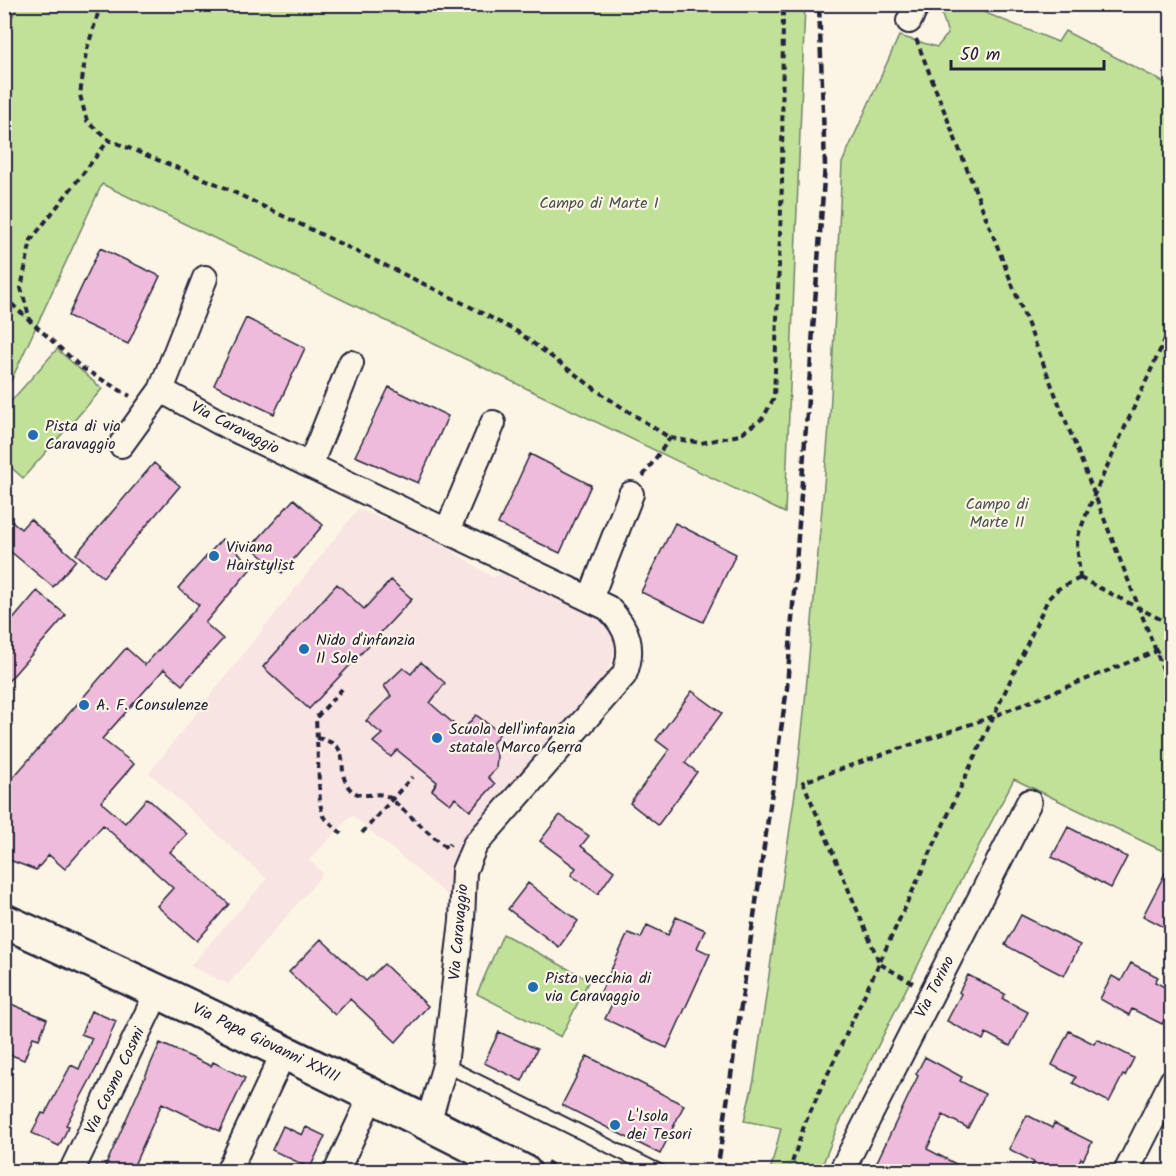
<svg xmlns="http://www.w3.org/2000/svg" width="1176" height="1176" font-family="Kalam,sans-serif">
	<style>
		.built { fill: #f8e4e2 }
		.green { fill: #c1e199; stroke: #72826a; stroke-width: 1.5 }
		.building { fill: #eebcda; stroke: #22223b; stroke-width: 1.5 }
		.lines { fill: none; stroke-linecap: round; stroke-linejoin: round }
		.lane-casing { stroke: #22223b; stroke-width: 16 }
		.street-casing { stroke: #22223b; stroke-width: 28 }
		.secondary-casing { stroke: #22223b; stroke-width: 38 }
		.path { stroke: #22223b; stroke-width: 4; stroke-dasharray: 6 4.5; stroke-linecap: butt }
		.lane { stroke: #fcf5e5; stroke-width: 12 }
		.street { stroke: #fcf5e5; stroke-width: 24 }
		.secondary { stroke: #fcf5e5; stroke-width: 33 }
		.rail { stroke: #22223b; stroke-width: 4.5; stroke-dasharray: 9 4.5; stroke-linecap: butt }
		.poi-dot { fill: #1f6fb2; stroke: #fcf5e5; stroke-width: 2 }
		.labels { text-anchor: middle; dominant-baseline: central; stroke-width: 4.5; stroke-linejoin: round; paint-order: stroke }
		.park-label { font-size: 16px; fill: #4a5252; stroke: #fcf5e5 }
		.poi-label { font-size: 16px; fill: #22223b; stroke: #fcf5e5; text-anchor: start }
		.street-label { font-size: 16px; fill: #22223b; stroke: #fcf5e5 }
	</style>
	<rect width="100%" height="100%" fill="#fcf5e5"/>
	<filter id="ink" filterUnits="userSpaceOnUse"><feTurbulence type="fractalNoise" baseFrequency=".0167" numOctaves="2"/><feDisplacementMap in="SourceGraphic" scale="12" xChannelSelector="R" yChannelSelector="G"/><feConvolveMatrix kernelMatrix="1 2 1 2 8 2 1 2 1" color-interpolation-filters="sRGB"/></filter>
	<g filter="url(#ink)">
		<path class="built" d="M 358,509 L 431,537 L 494,578 L 505,569 L 604,618 L 614,637 L 615,651 L 608,671 L 597,691 L 459,854 L 455,902 L 352,815 L 309,860 L 323,873 L 313,886 L 228,984 L 190,966 L 267,879 L 149,773 Z"/>
		<path class="green" d="M 18,5 L 805,5 L 785,513 L 102,184 L 10,383 L 5,380 L 4,34 Z
			M 939,5 L 966,5 L 1058,42 L 1065,31 L 1171,86 L 1171,855 L 1014,779 L 952,897 L 837,1128 L 820,1171 L 770,1171 L 781,1128 L 744,1121 L 754,1080 L 796,786 L 804,713 L 830,416 L 842,163 L 899,36 L 937,47 L 948,34 Z
			M 57,349 L 102,389 L 23,478 L 5,462 L 5,408 Z
			M 503,934 L 589,980 L 561,1037 L 477,994 Z"/>
		<path class="building" d="M 100,248 L 160,276 L 128,344 L 68,316 Z
			M 246,318 L 305,348 L 274,414 L 214,385 Z
			M 389,387 L 448,416 L 418,483 L 355,456 Z
			M 530,454 L 591,485 L 560,553 L 498,524 Z
			M 154,463 L 180,486 L 103,577 L 76,554 Z
			M 294,499 L 323,525 L 282,573 L 251,547 Z
			M 4,514 L 21,529 L 30,519 L 76,560 L 53,587 L 4,546 Z
			M 675,523 L 736,554 L 703,622 L 641,592 Z
			M 222,539 L 253,566 L 205,623 L 223,639 L 182,685 L 164,669 L 102,739 L 134,764 L 101,802 L 125,823 L 147,798 L 187,834 L 170,852 L 229,904 L 197,941 L 157,906 L 173,888 L 103,825 L 65,869 L 49,855 L 36,870 L 4,858 L 4,788 L 126,648 L 145,665 L 199,605 L 178,588 Z
			M 391,580 L 412,599 L 309,709 L 263,667 L 337,584 L 364,609 Z
			M 37,591 L 66,615 L 4,686 L 4,630 Z
			M 421,662 L 445,683 L 430,703 L 462,731 L 476,715 L 500,733 L 492,744 L 497,756 L 496,769 L 488,777 L 495,784 L 470,811 L 455,798 L 450,804 L 432,790 L 437,782 L 397,750 L 391,757 L 373,742 L 382,734 L 366,721 L 391,696 L 384,686 L 403,668 L 411,674 Z
			M 692,691 L 722,713 L 685,763 L 697,772 L 658,825 L 630,803 L 669,750 L 656,740 Z
			M 560,815 L 589,836 L 581,846 L 614,871 L 598,894 L 571,875 L 576,868 L 540,841 Z
			M 1068,827 L 1127,857 L 1111,888 L 1052,857 Z
			M 1172,860 L 1172,931 L 1143,916 Z
			M 528,883 L 578,921 L 559,947 L 508,909 Z
			M 1021,915 L 1080,945 L 1064,976 L 1005,945 Z
			M 676,917 L 705,930 L 697,948 L 710,954 L 667,1048 L 605,1019 L 612,1004 L 598,998 L 628,933 L 641,938 L 647,925 L 668,935 Z
			M 321,939 L 366,981 L 384,964 L 428,1006 L 396,1042 L 350,999 L 335,1015 L 289,972 Z
			M 1131,963 L 1158,977 L 1155,982 L 1172,991 L 1172,1006 L 1162,1024 L 1132,1009 L 1129,1015 L 1100,999 L 1112,976 L 1121,981 Z
			M 968,975 L 1005,994 L 1003,999 L 1028,1012 L 1010,1046 L 986,1033 L 983,1040 L 947,1021 L 961,994 L 959,992 Z
			M 4,1001 L 47,1019 L 39,1039 L 33,1037 L 24,1060 L 4,1052 Z
			M 91,1011 L 116,1021 L 98,1065 L 66,1125 L 69,1126 L 59,1146 L 32,1133 L 42,1113 L 45,1114 L 71,1065 L 79,1069 L 92,1038 L 81,1034 Z
			M 1069,1031 L 1094,1044 L 1097,1039 L 1134,1058 L 1125,1076 L 1123,1075 L 1109,1102 L 1073,1083 L 1076,1077 L 1052,1065 Z
			M 499,1032 L 537,1049 L 522,1081 L 484,1063 Z
			M 160,1043 L 211,1066 L 213,1062 L 245,1078 L 220,1131 L 162,1103 L 131,1172 L 116,1172 L 105,1167 Z
			M 587,1056 L 684,1105 L 660,1154 L 562,1105 Z
			M 925,1057 L 962,1077 L 960,1081 L 985,1094 L 968,1128 L 943,1115 L 927,1149 L 971,1172 L 872,1172 L 918,1076 L 916,1074 Z
			M 1027,1115 L 1052,1128 L 1054,1123 L 1092,1142 L 1083,1160 L 1081,1158 L 1074,1172 L 1029,1172 L 1034,1162 L 1009,1149 Z
			M 283,1126 L 302,1135 L 306,1127 L 325,1136 L 310,1168 L 272,1150 Z"/>
		<g class="lines">
			<defs>
				<path id="lane" d="M 445,1065 L 661,1172"/>
				<path id="street" d="M 909,21 L 917,4
					M 161,390 L 219,422 L 608,608 C 628,628 635,648 624,675 L 475,845 L 464,871 L 462,921 L 445,1065 L 428,1123
					M 121,445 L 161,390 L 205,278
					M 310,465 L 351,363
					M 447,531 L 493,423
					M 590,599 L 631,494
					M 71,1172 L 158,991
					M 228,1172 L 284,1052
					M 336,1172 L 372,1095
					M 841,1172 L 1029,802
					M 1126,1172 L 1172,1081"/>
				<path id="secondary" d="M 4,921 C 180,999 353,1085 524,1172"/>
			</defs>
			<use href="#lane" class="lane-casing"/>
			<use href="#street" class="street-casing"/>
			<use href="#secondary" class="secondary-casing"/>
			<path class="path" d="M 101,4 L 86,52 L 80,95 L 87,121 L 109,140 L 217,184 L 459,301 L 518,332 L 606,397 L 670,438 L 701,443 L 739,435 L 763,418 L 774,398 L 782,182 L 783,4
				M 916,39 L 1172,692
				M 4,297 L 82,368 L 130,396
				M 31,323 L 21,288 L 31,240 L 109,140
				M 643,476 L 670,438
				M 1080,578 L 1077,543 L 1079,533 L 1094,495 L 1172,324
				M 1080,578 L 1172,625
				M 342,689 L 316,718 L 320,803 L 323,816 L 342,834
				M 317,738 C 358,746 332,771 351,790 C 362,800 375,791 387,796 C 392,798 397,805 401,808 C 416,821 431,835 447,848 L 450,844
				M 362,833 L 412,777
				M 913,983 L 880,964 L 803,782 L 994,716 L 1172,645
				M 547,1162 L 565,1172
				M 789,1172 L 805,1123 L 1048,599 L 1058,589 L 1080,578"/>
			<use href="#lane" class="lane"/>
			<use href="#street" class="street"/>
			<use href="#secondary" class="secondary"/>
			<path class="rail" d="M 717,1172 L 787,688 L 825,165 L 819,4"/>
		</g>
	</g>
	<g class="poi-dot">
		<circle cx="33" cy="435" r="6"/>
		<circle cx="214" cy="556" r="6"/>
		<circle cx="304" cy="649" r="6"/>
		<circle cx="84" cy="705" r="6"/>
		<circle cx="437" cy="738" r="6"/>
		<circle cx="533" cy="987" r="6"/>
		<circle cx="615" cy="1125" r="6"/>
	</g>
	<g class="labels">
		<g class="park-label">
			<text x="599" y="203">Campo di Marte I</text>
			<text x="997" y="504">Campo di<tspan x="997" dy="18">Marte II</tspan></text>
		</g>
		<g class="poi-label">
			<text x="45" y="426">Pista di via<tspan x="45" dy="18">Caravaggio</tspan></text>
			<text x="226" y="547">Viviana<tspan x="226" dy="18">Hairstylist</tspan></text>
			<text x="316" y="640">Nido d'infanzia<tspan x="316" dy="18">Il Sole</tspan></text>
			<text x="96" y="705">A. F. Consulenze</text>
			<text x="449" y="729">Scuola dell'infanzia<tspan x="449" dy="18">statale Marco Gerra</tspan></text>
			<text x="545" y="978">Pista vecchia di<tspan x="545" dy="18">via Caravaggio</tspan></text>
			<text x="627" y="1116">L'Isola<tspan x="627" dy="18">dei Tesori</tspan></text>
		</g>
		<g class="street-label">
			<text transform="translate(235 428) rotate(27)">Via Caravaggio</text>
			<text transform="translate(459 932) rotate(-85)">Via Caravaggio</text>
			<text transform="translate(935 987) rotate(-63)">Via Torino</text>
			<text transform="translate(266 1043) rotate(26)">Via Papa Giovanni XXIII</text>
			<text transform="translate(115 1081) rotate(-64)">Via Cosmo Cosmi</text>
		</g>
	</g>
	<rect width="1176" height="1176" fill="none" stroke="#fcf5e5" stroke-width="24"/>
	<rect x="12" y="12" width="1152" height="1152" fill="none" stroke="#22223b" stroke-width="2" filter="url(#ink)"/>
	<path d="M951 60v9h153v-9" fill="none" stroke="#22223b" stroke-width="3"/>
	<text x="960" y="60" font-size="18" fill="#22223b" stroke="#fcf5e5" stroke-width="4.5" paint-order="stroke">50 m</text>
</svg>
